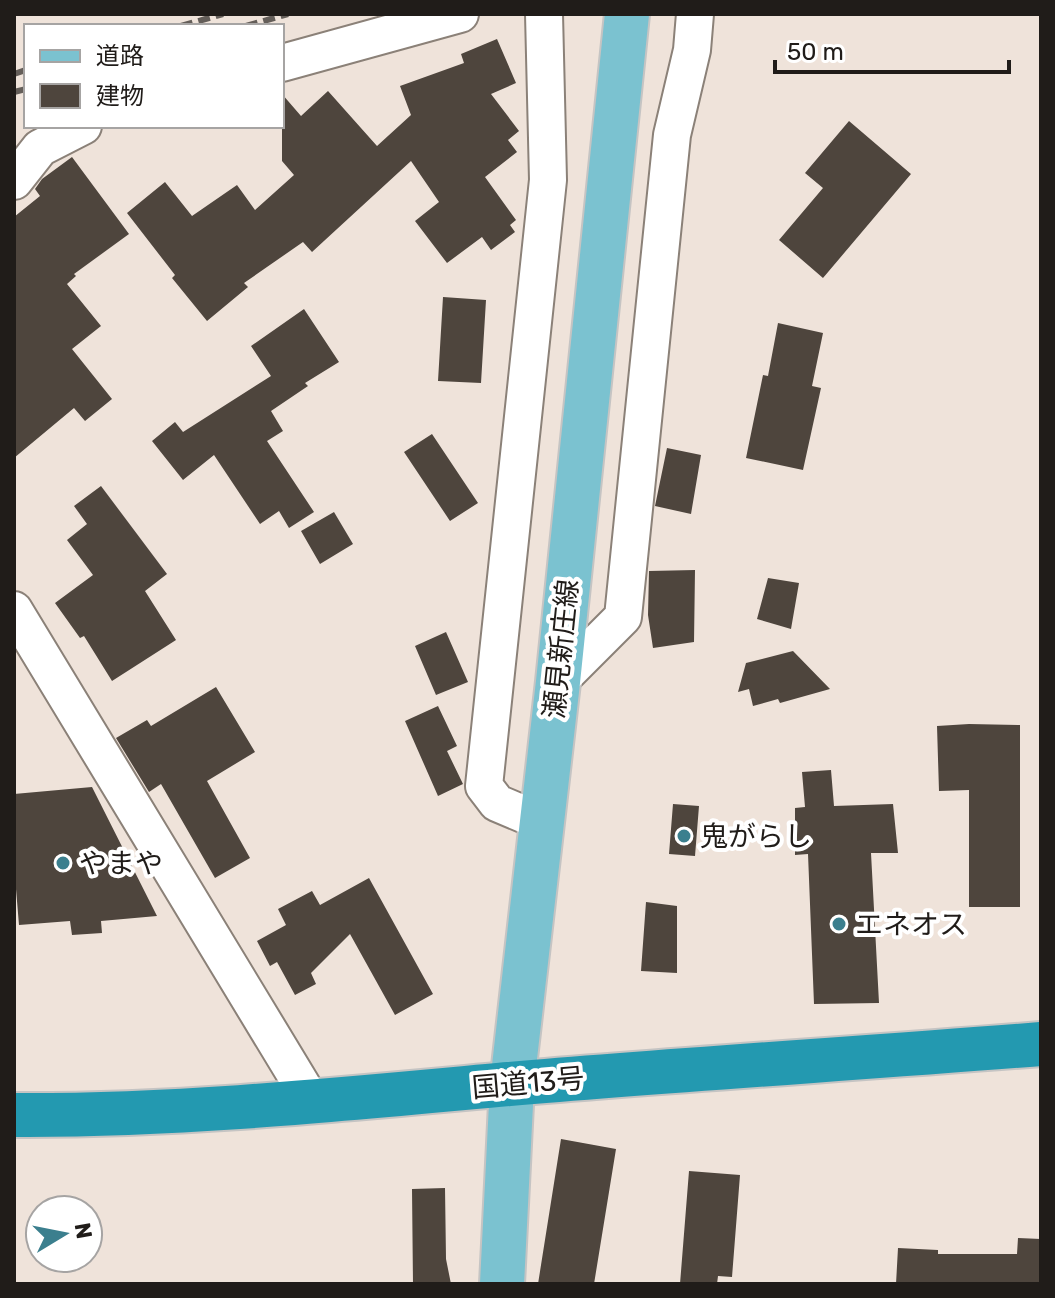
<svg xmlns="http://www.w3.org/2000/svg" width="1055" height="1298" font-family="Rubik,'Noto Sans JP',sans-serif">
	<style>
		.building { fill: #4e453d }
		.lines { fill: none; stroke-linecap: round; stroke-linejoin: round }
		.minor-casing { stroke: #8b8178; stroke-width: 40 }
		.major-casing { stroke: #c5c4c3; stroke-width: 48 }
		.highway-casing { stroke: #c5c4c3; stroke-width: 48 }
		.minor { stroke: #fff; stroke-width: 36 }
		.major { stroke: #7bc2d0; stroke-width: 44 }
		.highway { stroke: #2399b0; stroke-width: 44 }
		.rail { stroke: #645e59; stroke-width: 6; stroke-dasharray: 12 6; stroke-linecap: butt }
		.poi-dot { fill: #3b7f8e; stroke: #fff; stroke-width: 3 }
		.labels { text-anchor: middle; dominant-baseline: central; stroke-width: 8; stroke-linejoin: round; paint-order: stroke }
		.street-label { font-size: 28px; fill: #201c19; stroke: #fff }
		.poi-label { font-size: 28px; fill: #201c19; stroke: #fff; text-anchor: start }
	</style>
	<rect width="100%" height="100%" fill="#efe3da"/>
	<path class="building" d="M 497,39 L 516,83 L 491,94 L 519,131 L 508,140 L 517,152 L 485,177 L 516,220 L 510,225 L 515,232 L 491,250 L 482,237 L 447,263 L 415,221 L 439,202 L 411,161 L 312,252 L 303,242 L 244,283 L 248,287 L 207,321 L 172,278 L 175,275 L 127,213 L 165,182 L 192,216 L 237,185 L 255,210 L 294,175 L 282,161 L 282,94 L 301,116 L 328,91 L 377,146 L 411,115 L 400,86 L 464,63 L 461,54 Z
		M 849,121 L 911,174 L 823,278 L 779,240 L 823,188 L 805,173 Z
		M 72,157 L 129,234 L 74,274 L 76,276 L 67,284 L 101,326 L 72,349 L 112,399 L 85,421 L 74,408 L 14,458 L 14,217 L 40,196 L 35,189 L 42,179 Z
		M 443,297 L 486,300 L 481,383 L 438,381 Z
		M 304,309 L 339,362 L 305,383 L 308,386 L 271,411 L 283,431 L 267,441 L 314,512 L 289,528 L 279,511 L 260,524 L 214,455 L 183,480 L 152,441 L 175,422 L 183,432 L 271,376 L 251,346 Z
		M 778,323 L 823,333 L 812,386 L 821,388 L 803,470 L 746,458 L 763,375 L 768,376 Z
		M 432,434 L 478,503 L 450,521 L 404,452 Z
		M 667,448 L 701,455 L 691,514 L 655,506 Z
		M 101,486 L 167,574 L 145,591 L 176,640 L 112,681 L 84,636 L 80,638 L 55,603 L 93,575 L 67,540 L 87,524 L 74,506 Z
		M 334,512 L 353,544 L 320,564 L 301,531 Z
		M 695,570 L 694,642 L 653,648 L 648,615 L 649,571 Z
		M 768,578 L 799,583 L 791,629 L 757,619 Z
		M 446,632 L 468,682 L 436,695 L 415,646 Z
		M 793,651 L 830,689 L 780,703 L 778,699 L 753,706 L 749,689 L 738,692 L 746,663 Z
		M 216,687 L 255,752 L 207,781 L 250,858 L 215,878 L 161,784 L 149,792 L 116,738 L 147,720 L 151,726 Z
		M 438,706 L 457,746 L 447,751 L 463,784 L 438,796 L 405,721 Z
		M 969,724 L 1020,725 L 1020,907 L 969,907 L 969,790 L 939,791 L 937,726 Z
		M 831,770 L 834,806 L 893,804 L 898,853 L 871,853 L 879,1003 L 814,1004 L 808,854 L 795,855 L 795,808 L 805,807 L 802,772 Z
		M 92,787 L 157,916 L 101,921 L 102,933 L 72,935 L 70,921 L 19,925 L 14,865 L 14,794 Z
		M 673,804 L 699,806 L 695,856 L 669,854 Z
		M 369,878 L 433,994 L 395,1015 L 350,934 L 311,973 L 316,984 L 295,995 L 277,962 L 270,966 L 257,941 L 286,925 L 278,909 L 312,891 L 320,905 Z
		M 646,902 L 677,906 L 677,973 L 641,971 Z
		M 561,1139 L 616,1149 L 594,1284 L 538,1284 Z
		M 689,1171 L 740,1175 L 732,1277 L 718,1276 L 717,1284 L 680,1284 Z
		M 445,1188 L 446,1259 L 451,1284 L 413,1284 L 412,1189 Z
		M 1018,1238 L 1041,1239 L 1041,1284 L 896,1284 L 898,1248 L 938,1250 L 938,1254 L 1017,1254 Z"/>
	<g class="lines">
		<defs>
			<path id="minor" d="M 282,63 L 460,14
				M 14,181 L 40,148 L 83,126
				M 14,610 L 312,1102
				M 558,682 L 623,617 L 672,135 L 692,50 L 695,14
				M 542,822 L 497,803 L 484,786 L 548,180 L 544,14"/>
			<path id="major" d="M 502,1284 L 512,1084 L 558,682 L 627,14"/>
			<path id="highway" d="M 14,1115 C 179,1116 345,1099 509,1084 C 686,1069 864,1058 1041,1044"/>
		</defs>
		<use href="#minor" class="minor-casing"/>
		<use href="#major" class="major-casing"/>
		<use href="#highway" class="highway-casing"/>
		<use href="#minor" class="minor"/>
		<use href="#major" class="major"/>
		<use href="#highway" class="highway"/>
		<path class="rail" d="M 181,26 L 223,14
			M 246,26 L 288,14
			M 14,74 L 26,70
			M 14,92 L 26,89"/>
	</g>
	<g class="poi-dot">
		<circle cx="684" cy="836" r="8"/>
		<circle cx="63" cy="863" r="8"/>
		<circle cx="839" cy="924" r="8"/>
	</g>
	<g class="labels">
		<g class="street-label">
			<text transform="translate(561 649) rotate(-84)">瀬見新庄線</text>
			<text transform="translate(528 1083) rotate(-5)">国道13号</text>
		</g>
		<g class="poi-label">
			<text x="700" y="836">鬼がらし</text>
			<text x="79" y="863">やまや</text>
			<text x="855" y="924">エネオス</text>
		</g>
	</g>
	<rect width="1055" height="1298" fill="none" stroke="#201c19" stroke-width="32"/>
	<rect x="24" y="24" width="260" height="104" fill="#ffffff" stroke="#a6a4a3" stroke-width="2"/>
	<rect x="40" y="50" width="40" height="12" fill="#7bc2d0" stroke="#a6a4a3" stroke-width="2"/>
	<text x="96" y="64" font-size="24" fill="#201c19">道路</text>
	<rect x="40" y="84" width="40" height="24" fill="#4e453d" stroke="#a6a4a3" stroke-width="2"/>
	<text x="96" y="104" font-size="24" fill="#201c19">建物</text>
	<g transform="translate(64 1234) rotate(80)"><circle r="38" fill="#ffffff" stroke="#a6a4a3" stroke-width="2"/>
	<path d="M0-6L14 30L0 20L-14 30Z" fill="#3b7f8e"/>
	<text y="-12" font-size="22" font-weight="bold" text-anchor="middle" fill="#201c19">N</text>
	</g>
	<path d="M775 60v12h234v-12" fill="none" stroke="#201c19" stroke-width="4"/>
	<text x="787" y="60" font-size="24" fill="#201c19" stroke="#ffffff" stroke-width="6" paint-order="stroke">50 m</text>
</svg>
